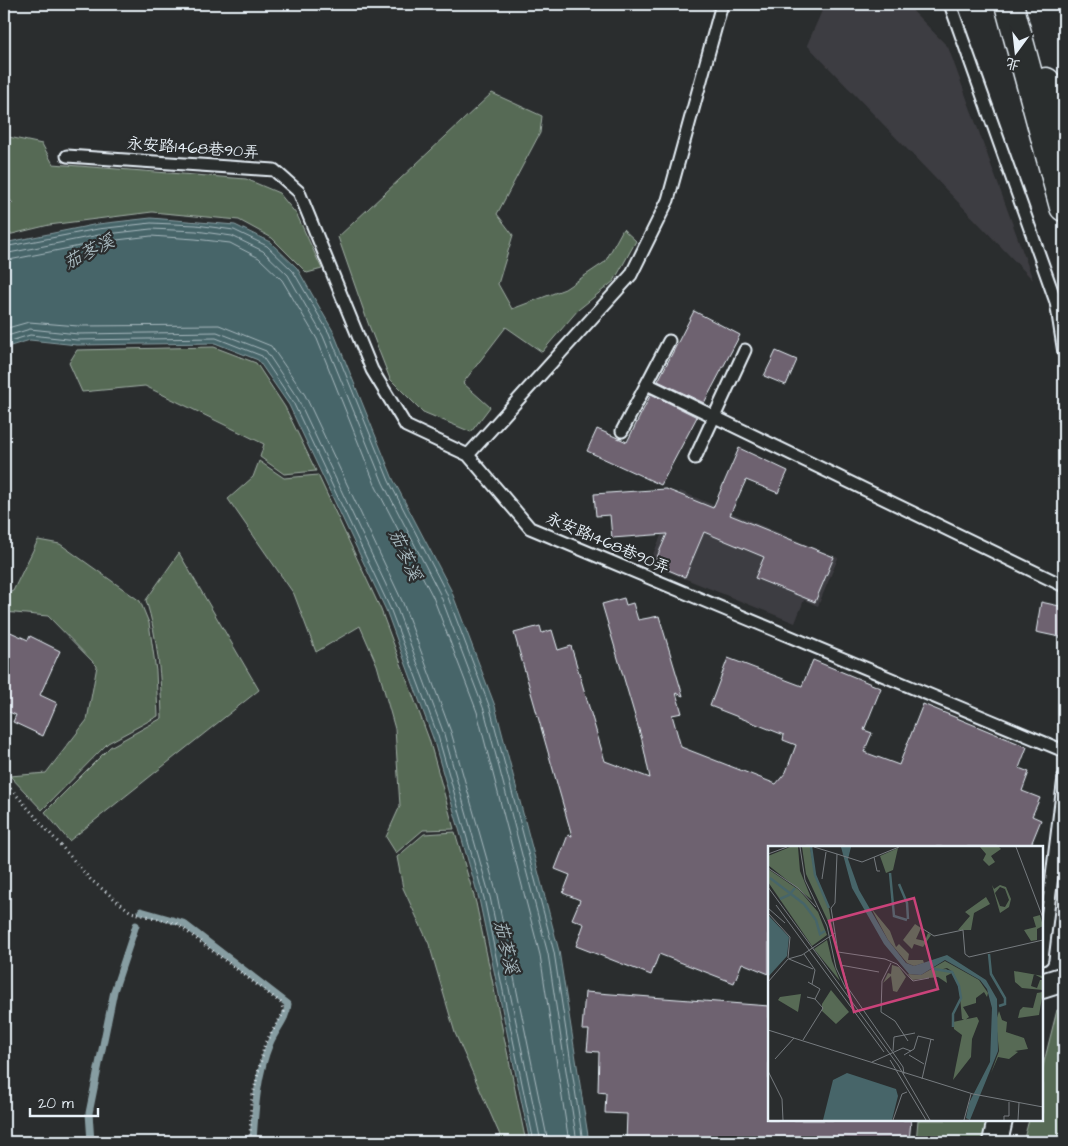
<svg xmlns="http://www.w3.org/2000/svg" width="1068" height="1146" font-family="'Architects Daughter','LXGW WenKai TC',sans-serif">
	<style>
		.built { fill: #3e3d42 }
		.green { fill: #576a55; stroke: #a0aea6 }
		.water { fill: #476569; stroke: #879da2 }
		.lines { fill: none; stroke-linecap: round; stroke-linejoin: round }
		.shore { stroke: #a8b9bf; stroke-width: 1 }
		.stream { stroke: #879da2; stroke-width: 7 }
		.building { fill: #6e6270; stroke: #e8f1f8 }
		.lane-casing { stroke: #e8f1f8; stroke-width: 15 }
		.street-casing { stroke: #e8f1f8; stroke-width: 28 }
		.highway-casing { stroke: #e8f1f8; stroke-width: 31 }
		.path { stroke: #e8f1f8; stroke-width: 3; stroke-dasharray: 1 4; stroke-linecap: butt }
		.lane { stroke: #2a2d2e; stroke-width: 11 }
		.street { stroke: #2a2d2e; stroke-width: 24 }
		.highway { stroke: #2a2d2e; stroke-width: 28 }
		.labels { text-anchor: middle; dominant-baseline: central; stroke-width: 4.5; stroke-linejoin: round; paint-order: stroke }
		.street-label { font-size: 16px; fill: #e8f1f8; stroke: #2a2d2e }
		.water-label { font-size: 18px; font-style: italic; fill: #a8b9bf; stroke: #2a2d2e }
		.inset-river { fill: none; stroke: #476569; stroke-width: 2.5 }
		.inset-road { fill: none; stroke: #767b7f; stroke-width: 1 }
		.view { fill: #ca437a; fill-opacity: 0.15; stroke: #ca437a; stroke-width: 2.5 }
		.inset-edge { fill: none; stroke: #e8f1f8; stroke-width: 2.5 }
	</style>
	<rect width="100%" height="100%" fill="#2a2d2e"/>
	<filter id="ink" filterUnits="userSpaceOnUse"><feTurbulence type="fractalNoise" baseFrequency=".02" numOctaves="2"/><feDisplacementMap in="SourceGraphic" scale="10" xChannelSelector="R" yChannelSelector="G"/><feConvolveMatrix kernelMatrix="1 2 1 2 8 2 1 2 1" color-interpolation-filters="sRGB"/></filter>
	<g filter="url(#ink)">
		<path class="built" d="M 825,4 L 906,4 L 948,47 L 1033,280 L 807,45 Z
			M 680,491 L 838,558 L 818,606 L 804,600 L 795,623 L 649,564 Z"/>
		<path class="green" d="M 492,93 L 542,116 L 540,133 L 497,214 L 513,235 L 498,284 L 512,309 L 565,289 L 605,262 L 623,229 L 636,241 L 614,281 L 578,310 L 542,352 L 506,327 L 463,383 L 490,407 L 471,432 L 423,412 L 390,379 L 368,323 L 338,237 Z
			M 4,136 L 42,144 L 53,164 L 246,179 L 279,193 L 297,215 L 322,269 L 307,273 L 272,238 L 239,220 L 152,212 L 49,225 L 4,236 L 4,207 L 13,203 L 4,194 Z
			M 214,347 L 256,363 L 285,407 L 316,471 L 284,474 L 260,457 L 264,444 L 145,386 L 82,392 L 69,363 L 77,350 Z
			M 259,461 L 284,478 L 318,475 L 381,610 L 429,739 L 454,829 L 423,830 L 396,853 L 386,837 L 400,806 L 395,729 L 377,665 L 360,626 L 316,652 L 294,594 L 228,499 L 253,477 Z
			M 38,540 L 60,544 L 140,601 L 149,623 L 156,671 L 158,716 L 108,743 L 42,810 L 10,776 L 46,773 L 87,720 L 97,666 L 48,616 L 4,612 L 4,594 L 13,591 Z
			M 179,553 L 259,690 L 69,841 L 45,812 L 110,747 L 162,718 C 161,678 158,639 146,600 Z
			M 455,832 L 476,903 L 526,1142 L 503,1142 L 455,1033 L 429,944 L 403,888 L 397,857 L 424,834 Z
			M 1057,1010 L 1064,1010 L 1064,1142 L 1023,1142 L 1029,1120 L 1042,1120 L 1042,1070 Z
			M 918,1120 L 995,1120 L 990,1142 L 916,1142 Z"/>
		<path class="water" d="M 151,218 L 235,225 L 270,242 L 297,268 L 333,331 L 393,479 L 451,590 L 495,706 L 559,951 L 589,1142 L 530,1142 L 479,899 L 433,738 L 386,610 L 289,405 L 258,360 L 215,343 L 77,345 L 30,340 L 4,348 L 4,243 L 98,224 Z"/>
		<g class="lines">
			<path class="shore" d="M 4,247 L 98,229 L 151,223 L 196,225 L 234,230 L 267,246 L 293,271 L 329,333 L 389,481 L 446,592 L 490,708 L 554,952 L 583,1142
				M 4,254 L 99,235 L 151,229 L 196,231 L 232,236 L 263,251 L 288,275 L 323,336 L 383,483 L 440,594 L 484,710 L 548,954 L 577,1142
				M 4,261 L 100,242 L 151,236 L 195,239 L 230,243 L 259,258 L 282,280 L 317,339 L 376,487 L 433,597 L 477,712 L 540,955 L 569,1142
				M 4,329 L 29,322 L 78,326 L 219,325 L 271,346 L 305,395 L 403,603 L 451,732 L 497,895 L 548,1142
				M 4,337 L 30,329 L 78,334 L 217,332 L 266,351 L 298,399 L 396,606 L 444,734 L 490,897 L 541,1142
				M 4,343 L 30,335 L 77,340 L 216,338 L 262,356 L 293,402 L 390,608 L 438,736 L 484,898 L 534,1142"/>
			<path class="stream" d="M 141,911 L 183,923 L 288,1004 C 287,1019 276,1029 270,1043 C 257,1074 255,1109 253,1142
				M 91,1142 L 89,1113 L 114,991 L 136,925"/>
		</g>
		<path class="building" d="M 694,311 L 740,335 L 704,403 L 658,381 Z
			M 776,351 L 797,360 L 786,385 L 764,376 Z
			M 651,394 L 697,417 L 661,485 L 587,451 L 597,429 L 627,442 Z
			M 739,448 L 788,471 L 778,493 L 746,480 L 730,515 L 834,557 L 815,602 L 755,578 L 764,557 L 704,532 L 685,577 L 654,564 L 667,534 L 612,538 L 610,515 L 596,516 L 594,494 L 666,489 L 713,508 Z
			M 624,598 L 626,605 L 633,603 L 638,620 L 659,616 L 683,696 L 676,693 L 682,713 L 672,715 L 681,747 L 776,784 L 786,772 L 796,745 L 783,740 L 784,735 L 710,706 L 728,658 L 802,686 L 813,660 L 881,688 L 864,730 L 872,733 L 864,752 L 899,765 L 923,704 L 1027,747 L 1019,768 L 1029,772 L 1022,791 L 1040,798 L 1032,816 L 1041,820 L 1030,847 L 769,847 L 769,974 L 742,963 L 734,983 L 659,954 L 651,975 L 576,946 L 584,924 L 572,919 L 580,900 L 563,893 L 570,875 L 555,869 L 568,835 L 572,836 L 514,633 L 540,626 L 542,633 L 552,630 L 558,650 L 571,646 L 605,761 L 650,778 L 642,740 L 602,604 Z
			M 1041,602 L 1064,607 L 1064,638 L 1036,632 Z
			M 4,629 L 28,640 L 30,636 L 60,651 L 40,695 L 57,703 L 43,736 L 13,722 L 16,715 L 4,710 Z
			M 585,992 L 769,1006 L 769,1120 L 911,1120 L 909,1142 L 837,1142 L 818,1139 L 818,1142 L 626,1142 L 627,1114 L 605,1113 L 606,1093 L 598,1092 L 599,1052 L 587,1051 L 589,1030 L 582,1030 Z"/>
		<g class="lines">
			<defs>
				<path id="lane" d="M 950,4 L 1056,302 L 1064,353
					M 67,156 L 274,170 L 299,192 L 372,370 L 406,426 L 468,455 L 530,528 L 1064,751
					M 647,384 L 1064,586
					M 622,431 L 669,341
					M 468,455 L 631,275 L 668,200 L 722,4
					M 695,458 L 745,350
					M 1042,959 L 1064,777"/>
				<path id="street" d="M 1042,986 L 1064,979
					M 995,1142 L 1000,1120"/>
				<path id="highway" d="M 1009,4 L 1064,207
					M 1046,82 L 1064,127"/>
			</defs>
			<use href="#lane" class="lane-casing"/>
			<use href="#street" class="street-casing"/>
			<use href="#highway" class="highway-casing"/>
			<path class="path" d="M 4,781 L 91,880 L 131,912 L 177,924 L 281,1003 L 284,1012 L 265,1043 L 251,1103 L 250,1142"/>
			<use href="#lane" class="lane"/>
			<use href="#street" class="street"/>
			<use href="#highway" class="highway"/>
		</g>
	</g>
	<g class="labels">
		<g class="street-label">
			<text transform="translate(193 148) rotate(4)">永安路1468巷90弄</text>
			<text transform="translate(608 543) rotate(23)">永安路1468巷90弄</text>
		</g>
		<g class="water-label">
			<text transform="translate(89 252) rotate(-27)">茄苳溪</text>
			<text transform="translate(405 555) rotate(66)">茄苳溪</text>
			<text transform="translate(506 947) rotate(77)">茄苳溪</text>
		</g>
	</g>
	<g transform="translate(768 846)">
		<rect width="275" height="275" fill="#2a2d2e"/>
		<path d="M 22,1 L 30,1 L 32,25 L 44,54 L 0,19 L 0,10 ZM 34,1 L 42,1 L 47,29 L 61,63 L 65,86 L 38,28 ZM 212,1 L 231,1 L 233,3 L 223,10 L 227,16 L 221,20 L 215,14 L 218,8 ZM 130,2 L 125,24 L 118,27 L 112,10 ZM 0,23 L 31,44 L 50,66 L 59,89 L 44,100 L 0,36 ZM 224,39 L 226,43 L 232,39 L 238,41 L 243,53 L 241,61 L 232,67 ZM 232,41 L 237,43 L 241,54 L 237,61 L 232,60 L 227,47 ZM 218,51 L 222,58 L 206,67 L 203,84 L 190,84 L 202,70 L 197,66 ZM 103,62 L 122,85 L 128,101 L 131,98 L 141,108 L 140,114 L 155,114 L 156,117 L 146,120 L 139,117 L 120,94 ZM 272,69 L 275,80 L 269,83 L 269,94 L 263,95 L 256,84 L 268,81 L 265,71 ZM 147,78 L 153,82 L 148,93 L 157,95 L 160,87 L 163,89 L 155,101 L 146,98 L 144,103 L 135,94 ZM 59,94 L 64,115 L 72,135 L 46,103 ZM 177,115 L 211,134 L 220,147 L 219,151 L 216,146 L 208,152 L 208,157 L 195,161 L 201,171 L 197,174 L 194,173 L 191,140 L 185,126 L 179,122 L 168,125 L 178,123 L 184,127 L 178,130 L 179,137 L 170,131 L 144,134 L 140,128 L 153,129 ZM 124,119 L 131,121 L 138,131 L 129,146 L 125,145 L 123,130 L 115,137 L 120,127 L 123,128 ZM 246,125 L 275,130 L 275,133 L 266,128 L 263,140 L 269,142 L 272,134 L 275,134 L 275,144 L 254,142 L 247,136 ZM 63,144 L 81,166 L 68,178 L 54,165 L 54,158 ZM 275,146 L 271,169 L 250,172 L 252,164 L 255,161 L 265,162 L 269,147 ZM 33,148 L 30,166 L 10,154 L 12,151 ZM 231,165 L 234,174 L 239,176 L 238,186 L 256,192 L 260,203 L 247,205 L 250,206 L 241,213 L 230,211 L 223,227 L 231,205 L 228,175 ZM 209,171 L 211,175 L 204,193 L 203,211 L 185,234 L 194,189 L 186,183 L 185,176 Z" fill="#576a55" fill-rule="evenodd"/>
		<path d="M 73,1 L 83,1 L 80,13 L 91,44 L 120,94 L 138,117 L 146,120 L 179,109 L 218,134 L 229,153 L 230,205 L 202,274 L 198,272 L 201,257 L 222,216 L 224,162 L 219,143 L 212,134 L 177,114 L 153,129 L 141,128 L 116,98 L 84,42 ZM 0,69 L 21,91 L 19,110 L 0,131 ZM 79,227 L 128,243 L 130,250 L 124,274 L 55,274 L 65,234 Z" fill="#476569"/>
		<path class="inset-river" d="M 43,1 L 47,29 L 61,62M 122,27 L 126,70 L 139,74M 2,32 L 36,58 L 48,74 L 52,88 L 57,85M 131,38 L 139,57 L 140,73M 12,53 L 21,49 L 27,42M 221,108 L 223,128 L 237,152 L 237,158 L 231,160M 166,123 L 184,126 L 191,140 L 193,152 L 185,168 L 185,181"/>
		<path class="inset-road" d="M 32,1 L 37,34 L 59,80 L 68,122 L 78,143M 46,1 L 69,8M 248,1 L 275,72M 0,8 L 19,1M 106,11 L 109,25 L 112,25M 0,22 L 30,42 L 48,61M 54,33 L 58,6M 0,41 L 130,219 L 162,274M 8,59 L 116,206M 0,62 L 17,77M 0,67 L 22,91 L 20,112M 155,83 L 166,90 L 195,84 L 197,108 L 201,111 L 275,94M 67,87 L 70,106 L 117,113 L 129,118 L 145,135 L 161,132M 70,106 L 80,142 L 135,221 L 136,228M 36,108 L 47,124 L 44,138M 21,113 L 45,123M 123,117 L 114,135 L 113,166 L 127,175 L 140,195M 72,119 L 111,126M 0,136 L 20,113 L 34,109 L 67,87 L 63,62 L 67,57 L 69,8 L 94,16 L 131,1M 40,136 L 52,143 L 47,153M 0,184 L 205,248 L 275,261M 35,194 L 55,162 L 47,153 L 39,151M 125,205 L 126,191 L 147,187M 136,209 L 146,203 L 150,190 L 166,194M 141,209 L 156,218M 7,213 L 26,192M 122,214 L 158,274M 104,216 L 135,202 L 143,205M 0,225 L 14,253 L 15,274M 154,233 L 163,193M 125,274 L 134,248 L 139,246M 196,274 L 203,248M 236,274 L 236,270 L 241,270 L 241,256M 250,274 L 251,257"/>
		<path class="view" d="M 146,52 L 170,143 L 86,166 L 61,75 Z"/>
		<rect width="275" height="275" class="inset-edge"/>
	</g>
	<rect width="1068" height="1146" fill="none" stroke="#2a2d2e" stroke-width="20"/>
	<rect x="10" y="10" width="1048" height="1126" fill="none" stroke="#e8f1f8" stroke-width="2" filter="url(#ink)"/>
	<g transform="translate(1016 52) rotate(195)" stroke="#2a2d2e" stroke-width="4" paint-order="stroke">
	<path d="M0-4L9 19L0 12L-9 19Z" fill="#e8f1f8"/>
	<text y="-8" font-size="14" font-weight="bold" text-anchor="middle" fill="#e8f1f8">北</text>
	</g>
	<path d="M30 1108v8h68v-8" fill="none" stroke="#e8f1f8" stroke-width="2.5"/>
	<text x="38" y="1108" font-size="15" fill="#e8f1f8" stroke="#2a2d2e" stroke-width="4" paint-order="stroke">20 m</text>
</svg>
